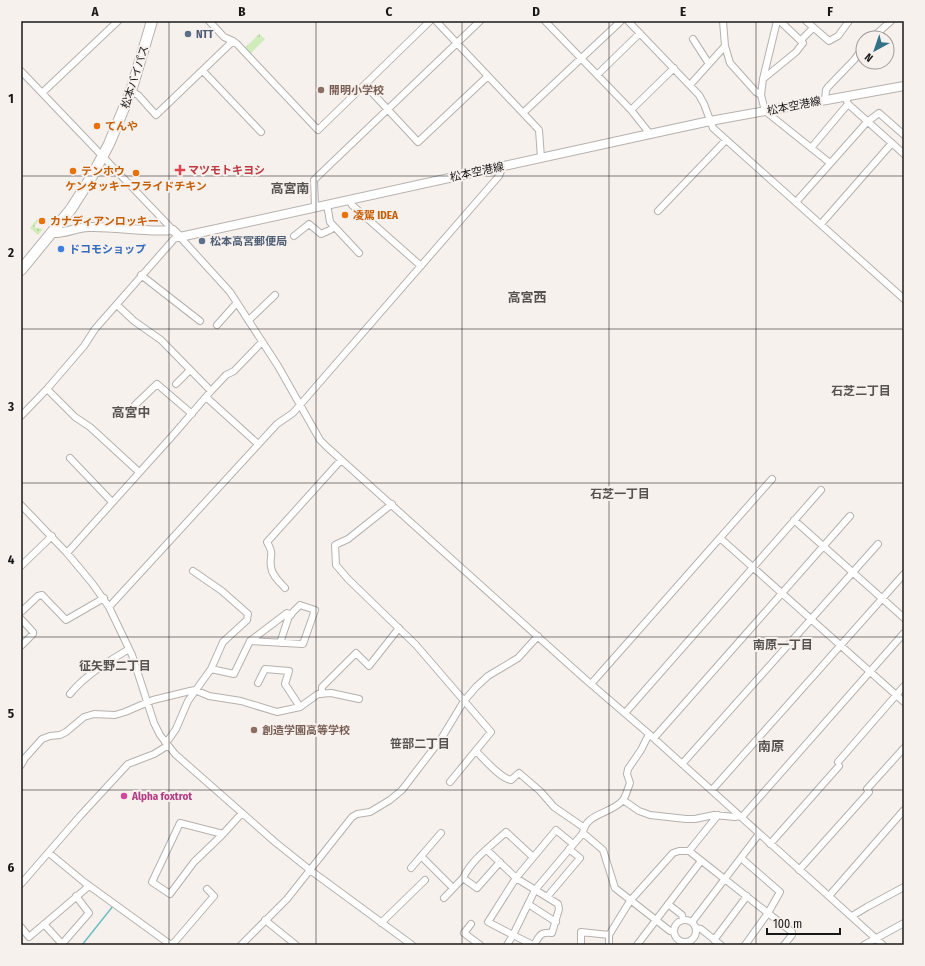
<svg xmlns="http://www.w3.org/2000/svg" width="925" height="966" font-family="'Fira Sans Condensed','Noto Sans JP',sans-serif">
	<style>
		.grass { fill: url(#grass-dots) }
		.park { fill: url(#park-tufts) }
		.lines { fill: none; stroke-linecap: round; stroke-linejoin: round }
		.stream { stroke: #70bec2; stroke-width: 1.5 }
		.minor-casing { stroke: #b6b1ad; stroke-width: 8 }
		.major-casing { stroke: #b6b1ad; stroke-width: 10 }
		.highway-casing { stroke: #b6b1ad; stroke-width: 12 }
		.minor { stroke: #fff; stroke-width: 6 }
		.major { stroke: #fff; stroke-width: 8 }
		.highway { stroke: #fff; stroke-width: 10 }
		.grid { fill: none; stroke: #1a1817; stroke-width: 1; stroke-opacity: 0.55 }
		.service-dot { fill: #5c6f8a; stroke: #f7f1ee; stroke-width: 1.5 }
		.education-dot { fill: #8d6e63; stroke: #f7f1ee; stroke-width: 1.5 }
		.food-dot { fill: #e8710a; stroke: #f7f1ee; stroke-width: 1.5 }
		.health-dot { fill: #e0444e; stroke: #f7f1ee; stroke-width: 1.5 }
		.shop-dot { fill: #3f7fe0; stroke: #f7f1ee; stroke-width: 1.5 }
		.hotel-dot { fill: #d1479c; stroke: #f7f1ee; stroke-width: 1.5 }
		.labels { text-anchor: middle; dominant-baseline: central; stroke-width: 4; stroke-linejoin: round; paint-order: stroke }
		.service-label { font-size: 11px; font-weight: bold; fill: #4e5e75; stroke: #f7f1ee; text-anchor: start }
		.street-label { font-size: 11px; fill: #1a1817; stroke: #f7f1ee }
		.education-label { font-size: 11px; font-weight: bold; fill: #785e54; stroke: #f7f1ee; text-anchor: start }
		.food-label { font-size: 11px; font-weight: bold; fill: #c56008; stroke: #f7f1ee; text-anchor: start }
		.health-label { font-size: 11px; font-weight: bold; fill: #be3a42; stroke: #f7f1ee; text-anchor: start }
		.shop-label { font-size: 11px; font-weight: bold; fill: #366cbe; stroke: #f7f1ee; text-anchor: start }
		.hotel-label { font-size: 11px; font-weight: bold; fill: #b23c85; stroke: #f7f1ee; text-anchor: start }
		.neighbourhood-label { font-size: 12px; font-weight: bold; fill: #575350; stroke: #f7f1ee }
		.quarter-label { font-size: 13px; font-weight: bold; fill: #575350; stroke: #f7f1ee }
		.neatline { fill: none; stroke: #1a1817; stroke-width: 1.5 }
		.grid-label { font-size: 13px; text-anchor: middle; font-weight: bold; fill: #1a1817 }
	</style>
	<defs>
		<pattern id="grass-dots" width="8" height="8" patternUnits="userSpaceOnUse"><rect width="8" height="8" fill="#cfecba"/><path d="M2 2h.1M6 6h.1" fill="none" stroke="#b1ca9f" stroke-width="1.8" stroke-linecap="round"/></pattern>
		<pattern id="park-tufts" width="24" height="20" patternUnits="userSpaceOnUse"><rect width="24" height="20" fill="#cfecba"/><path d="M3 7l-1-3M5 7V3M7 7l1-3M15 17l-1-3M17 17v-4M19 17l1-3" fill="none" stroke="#b1ca9f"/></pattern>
	</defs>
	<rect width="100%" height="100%" fill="#f7f1ee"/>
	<path class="grass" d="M 37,219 L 39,220 L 34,227 L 43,229 L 38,235 L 30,228 Z"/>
	<path class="park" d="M 259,34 L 265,39 L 250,54 L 245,48 Z"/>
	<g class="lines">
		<path class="stream" d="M 82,945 L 113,906"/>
		<defs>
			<path id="minor" d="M 209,21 L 224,37 L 233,41 L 237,44 L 318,130 L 430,21
				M 436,21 L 539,130 L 541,158
				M 545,21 L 631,110 L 650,134
				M 628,21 L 699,95 L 704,104 L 713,128 L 904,299
				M 723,21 L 725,46 L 730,63 L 756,92 L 761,95
				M 777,21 L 763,79 L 761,95 L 765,111 L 830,163
				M 806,21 L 829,41 L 838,36 L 849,21
				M 872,38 L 891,21
				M 693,39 L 709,64
				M 801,40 L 813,28
				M 21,71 L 173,230
				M 203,71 L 261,132
				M 597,75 L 640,33
				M 763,79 L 796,52 L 803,43 L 780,21
				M 365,85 L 418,142 L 488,76
				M 690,85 L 725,46
				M 131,91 L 138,95 L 156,115 L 233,41
				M 42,93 L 118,21
				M 845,96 L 848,104 L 904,154
				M 825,100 L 826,90 L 828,87 L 854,60 L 863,48
				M 631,110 L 674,68
				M 524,112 L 621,21
				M 811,148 L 848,104
				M 349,200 L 352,205 L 421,266
				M 796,202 L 867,122 L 879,113 L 904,135
				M 327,204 L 330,222 L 359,253
				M 315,207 L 314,180 L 317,177 L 480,21
				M 658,211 L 726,140
				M 821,224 L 892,143
				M 294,236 L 309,224 L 321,234 L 330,230 L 334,227
				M 141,275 L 200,321
				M 117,305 L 134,321 L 161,340 L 211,391
				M 249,320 L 275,295
				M 217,325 L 234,306
				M 176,384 L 190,370
				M 47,389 L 75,417 L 90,427 L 139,472
				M 206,397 L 258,444
				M 135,405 L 157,384 L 192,414
				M 21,416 L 47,389 L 84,346 L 95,329 L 174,239 L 180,237 L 230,292 L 278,366 L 320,440 L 327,447 L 585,679 L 649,734 L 883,945
				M 70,458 L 112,502
				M 392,504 L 348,539 L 335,545 L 336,565 L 348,579 L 416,645 L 491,732 L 450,782
				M 21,505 L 67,553 L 92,583 L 109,607 L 132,655 L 154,723 L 160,735 L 175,754 L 275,842 L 310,870 L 412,945
				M 794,520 L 904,618
				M 720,538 L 904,702
				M 67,553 L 174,434 L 211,391 L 226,375 L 234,371 L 262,342
				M 21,566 L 52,536
				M 285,588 C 280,582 272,576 271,567 C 269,555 275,556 267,542 L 341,460
				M 109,607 L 277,424 L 293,413 L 499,176 L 503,166
				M 21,612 L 38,596 L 42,595 L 66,620 L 104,598
				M 21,619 L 33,632 L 33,634 L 21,646
				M 250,641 L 287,613 L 291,615
				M 211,669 L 234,674 L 250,641 L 303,644 L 315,610 L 300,605 L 289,616 L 280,643
				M 258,683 L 265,669 L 289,671 L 285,684 L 300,707
				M 591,684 L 772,479
				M 70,694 C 85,675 109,661 129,649
				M 322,694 L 322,687 L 356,653 L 369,666 L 399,628
				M 625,713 L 821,490
				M 649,734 L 641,750 L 628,769 L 627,774 L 630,783 C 628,788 626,796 623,800 C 612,814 585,813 583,833 L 603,850 L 615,888 L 670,931 L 674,932
				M 654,738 L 850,516
				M 165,742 L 169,739 L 176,729 L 188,701 L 211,669 L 223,642 L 247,620 L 248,614 L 222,591 L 193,571
				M 476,751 C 484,759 500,778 511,780 L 519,773 L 540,791 L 554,807 L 583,827
				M 838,762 L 904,686
				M 682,764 L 878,544
				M 21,765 L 25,758 L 42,739 L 50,736 L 60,735 L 66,732 L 84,717 L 94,714 L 115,715 L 125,712 L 153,700 L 190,691 L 195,690 L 209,696 L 241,701 L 277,712 L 300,707 L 318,694 L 331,693 L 359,699
				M 712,790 L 904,574
				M 623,800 L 639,811 L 650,815 L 686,819 L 695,819 L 714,815 L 735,817 L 740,816
				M 742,817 L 904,633
				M 223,834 L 180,823 L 152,882 L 170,894 L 194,862 L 223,834 L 242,813
				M 573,844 L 556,830 L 516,878 L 488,922 L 513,935 L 535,890 L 583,833
				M 770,844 L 839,766
				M 487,850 L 516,878 L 558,904 L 559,909 L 552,933 C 540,932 540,935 534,945
				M 689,851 L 718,815
				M 49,853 L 84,882 L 171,945
				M 421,856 L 453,888
				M 741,858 L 780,892 L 768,913 L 745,945
				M 411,868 L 441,833
				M 799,870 L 869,792 L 867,789 L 904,748
				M 463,878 C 472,859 491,846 506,832 L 533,857
				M 21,884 L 80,816 L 128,764 L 154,754 L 167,746
				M 829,896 L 904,810
				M 547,897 L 580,858 L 569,849
				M 444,898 L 463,878 L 477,888 L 500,862
				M 528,904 L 556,922
				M 668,904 L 682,915 L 683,920
				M 852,916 L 867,907 L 904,887
				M 265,920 L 296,945
				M674 931a11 11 0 1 1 22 0a11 11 0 1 1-22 0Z
				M 692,922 L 759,834
				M 381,923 L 425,880
				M 44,924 L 62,944 L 89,913 L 76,896
				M 471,924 L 464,933 L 480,945
				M 21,927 L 29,937 L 89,886
				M 696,928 L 701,929 L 721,945
				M 714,940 L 747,896
				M 172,945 L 214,896 L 207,889
				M 241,945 L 287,899 L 352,817 L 357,814 L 370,812 L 390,800 L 402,790 L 441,739 L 464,701 L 476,687 L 488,676 L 518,658 L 538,636
				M 507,945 L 513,935 L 533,945
				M 581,945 L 581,932 L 609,935
				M 609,945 L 609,935 L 630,901 L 673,853 L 679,851 L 689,851 L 792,932 L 792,935 L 784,945
				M 637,945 L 701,861
				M 864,945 L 904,923"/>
			<path id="major" d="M 52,233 C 66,234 75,227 89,227 C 116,226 147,233 173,230 L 180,237 L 650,134 L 710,121 L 904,86"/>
			<path id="highway" d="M 21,270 L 71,209 L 92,176 L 109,144 L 131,91 L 152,21"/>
		</defs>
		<use href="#minor" class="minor-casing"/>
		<use href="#major" class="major-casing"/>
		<use href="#highway" class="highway-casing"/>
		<use href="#minor" class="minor"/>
		<use href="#major" class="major"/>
		<use href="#highway" class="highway"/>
	</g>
	<path class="grid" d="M 169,21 L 169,945M 316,21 L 316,945M 462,21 L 462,945M 609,21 L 609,945M 756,21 L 756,945M 21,176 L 904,176M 21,329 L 904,329M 21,483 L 904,483M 21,637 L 904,637M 21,790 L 904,790"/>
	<g class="service-dot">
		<circle cx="188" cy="34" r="4"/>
		<circle cx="202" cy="241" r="4"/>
	</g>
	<g class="education-dot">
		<circle cx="321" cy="90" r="4"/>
		<circle cx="254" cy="730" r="4"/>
	</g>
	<g class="food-dot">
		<circle cx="97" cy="126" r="4"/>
		<circle cx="73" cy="171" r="4"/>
		<circle cx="136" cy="173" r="4"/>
		<circle cx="345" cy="215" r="4"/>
		<circle cx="42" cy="221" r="4"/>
	</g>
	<path class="health-dot" d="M178 164h4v4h4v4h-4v4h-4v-4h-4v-4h4z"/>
	<circle class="shop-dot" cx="61" cy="249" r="4"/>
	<circle class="hotel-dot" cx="124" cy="796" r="4"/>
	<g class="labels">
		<g class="service-label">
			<text x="196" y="34">NTT</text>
			<text x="210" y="241">松本高宮郵便局</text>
		</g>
		<g class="street-label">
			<text transform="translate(135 77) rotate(-72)">松本バイパス</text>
			<text transform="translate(794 106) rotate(-11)">松本空港線</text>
			<text transform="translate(477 172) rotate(-12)">松本空港線</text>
		</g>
		<g class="education-label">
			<text x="329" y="90">開明小学校</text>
			<text x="262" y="730">創造学園高等学校</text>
		</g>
		<g class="food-label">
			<text x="105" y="126">てんや</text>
			<text x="81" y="171">テンホウ</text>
			<text x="136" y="186" text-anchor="middle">ケンタッキーフライドチキン</text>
			<text x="353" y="215">凌駕 IDEA</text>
			<text x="50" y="221">カナディアンロッキー</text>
		</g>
		<g class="health-label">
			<text x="188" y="170">マツモトキヨシ</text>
		</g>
		<g class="shop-label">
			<text x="69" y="249">ドコモショップ</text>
		</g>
		<g class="hotel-label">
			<text x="132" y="796">Alpha foxtrot</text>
		</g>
		<g class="neighbourhood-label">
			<text x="861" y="391">石芝二丁目</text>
			<text x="620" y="494">石芝一丁目</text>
			<text x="783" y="645">南原一丁目</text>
			<text x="115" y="666">征矢野二丁目</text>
			<text x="420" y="744">笹部二丁目</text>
		</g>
		<g class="quarter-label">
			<text x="290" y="188">高宮南</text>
			<text x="527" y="297">高宮西</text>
			<text x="131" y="412">高宮中</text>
			<text x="771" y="746">南原</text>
		</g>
	</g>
	<rect width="925" height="966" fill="none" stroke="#f7f1ee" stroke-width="44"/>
	<g transform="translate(875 50) rotate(220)"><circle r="19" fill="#f7f1ee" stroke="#9f9a98"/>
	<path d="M0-3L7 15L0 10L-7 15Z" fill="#327286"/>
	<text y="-6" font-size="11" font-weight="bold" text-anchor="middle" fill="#1a1817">N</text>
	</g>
	<path d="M767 928v6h73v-6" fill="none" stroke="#1a1817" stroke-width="2"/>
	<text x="773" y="928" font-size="12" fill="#1a1817" stroke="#f7f1ee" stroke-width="3" paint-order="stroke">100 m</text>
	<rect x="22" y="22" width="881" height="922" class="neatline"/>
	<g class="grid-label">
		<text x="95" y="16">A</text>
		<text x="242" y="16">B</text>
		<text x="389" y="16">C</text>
		<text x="536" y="16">D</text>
		<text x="683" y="16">E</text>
		<text x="830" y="16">F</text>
		<text x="11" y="103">1</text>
		<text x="11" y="257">2</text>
		<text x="11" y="411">3</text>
		<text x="11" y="564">4</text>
		<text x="11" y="718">5</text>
		<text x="11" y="872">6</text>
	</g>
</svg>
